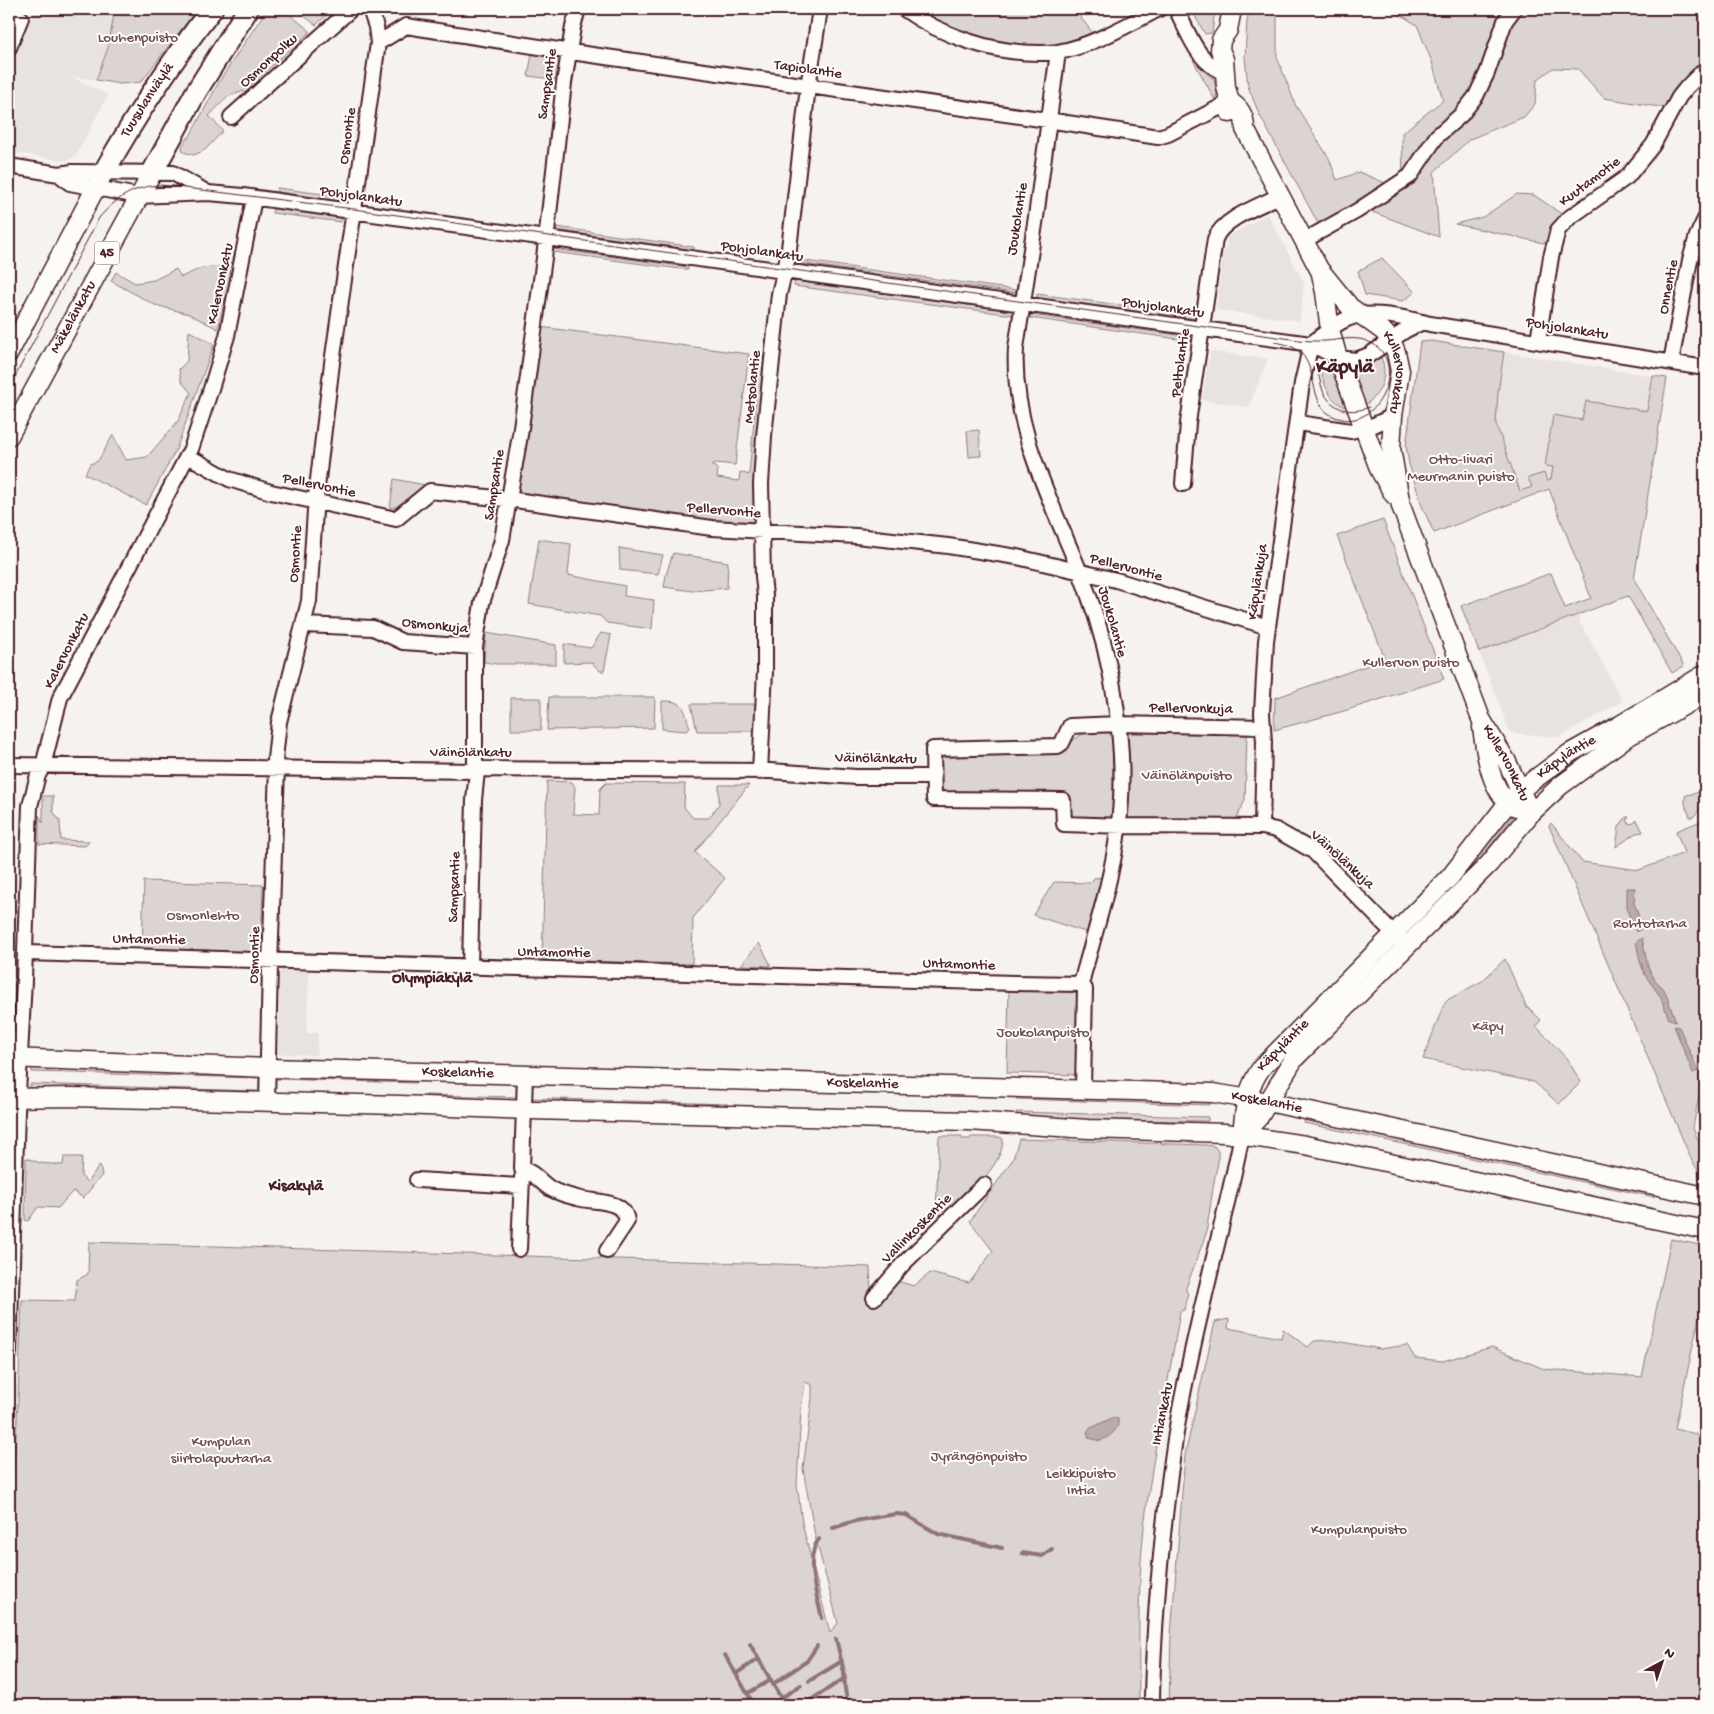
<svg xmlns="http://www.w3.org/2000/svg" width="1714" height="1714" font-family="'Gochi Hand',sans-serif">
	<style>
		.built { fill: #e9e3e0 }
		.green { fill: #dcd4d2; stroke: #937a7e; fill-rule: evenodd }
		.water { fill: #bbabac; stroke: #8e7378 }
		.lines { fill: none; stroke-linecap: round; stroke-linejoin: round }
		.stream { stroke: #8e7378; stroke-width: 4 }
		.minor-casing { stroke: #4a1f2b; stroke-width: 18 }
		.major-casing { stroke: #4a1f2b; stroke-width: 21 }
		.highway-casing { stroke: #4a1f2b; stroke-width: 24 }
		.minor { stroke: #fdfcf7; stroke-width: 14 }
		.major { stroke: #fdfcf7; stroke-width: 18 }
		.highway { stroke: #fdfcf7; stroke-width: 20 }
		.tram { stroke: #4a1f2b; stroke-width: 1 }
		.labels { text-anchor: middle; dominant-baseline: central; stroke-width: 4; stroke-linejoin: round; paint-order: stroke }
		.shield { fill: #fdfcf7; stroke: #806168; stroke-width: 1 }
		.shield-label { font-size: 14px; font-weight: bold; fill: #4a1f2b }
		.park-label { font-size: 15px; fill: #6e4c55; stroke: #fdfcf7 }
		.street-label { font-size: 15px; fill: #4a1f2b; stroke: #fdfcf7 }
		.neighbourhood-label { font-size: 16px; font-weight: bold; fill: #4a1f2b; stroke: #fdfcf7 }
		.district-label { font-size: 20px; font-weight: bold; fill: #4a1f2b; stroke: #fdfcf7 }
	</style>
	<rect width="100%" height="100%" fill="#f6f3ef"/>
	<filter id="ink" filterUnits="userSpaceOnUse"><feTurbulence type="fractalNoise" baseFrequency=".02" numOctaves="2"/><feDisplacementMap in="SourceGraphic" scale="10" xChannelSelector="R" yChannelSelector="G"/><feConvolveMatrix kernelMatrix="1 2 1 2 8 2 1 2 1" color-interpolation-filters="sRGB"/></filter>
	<g filter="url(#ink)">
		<path class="built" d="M 27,9 L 115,9 L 108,48 L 96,80 L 72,77 L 108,95 L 76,156 L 65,161 L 9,152 L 9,85 L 17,64 L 14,63 L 34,10 Z
			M 1268,214 L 1304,283 L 1300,321 L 1216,310 L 1223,251 L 1225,251 L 1228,236 Z
			M 1210,351 L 1268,359 L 1249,407 L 1202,400 Z
			M 1504,352 L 1653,376 L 1646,421 L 1573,470 L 1520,491 L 1496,424 L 1498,392 Z
			M 1579,615 L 1580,622 L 1623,701 L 1559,737 L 1510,733 L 1479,652 Z
			M 9,778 L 15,778 L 16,791 L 14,886 L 9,885 Z
			M 280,970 L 309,971 L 307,1033 L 318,1033 L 317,1055 L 278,1054 Z"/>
		<path class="green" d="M 115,9 L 197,9 L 141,82 L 120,84 L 96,80 L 108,48 Z
			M 267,9 L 283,9 L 310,31 L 309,33 L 244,91 L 227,97 L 209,116 L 223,131 L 205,150 L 194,155 L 183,152 L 182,146 L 187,138 L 189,138 L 220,80 Z
			M 295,9 L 333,9 L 316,25 Z
			M 912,9 L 1074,9 L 1095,36 L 1057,48 L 1022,48 L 975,40 Z
			M 1191,9 L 1215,9 L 1212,33 L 1205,34 Z
			M 1250,9 L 1277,9 L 1277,57 L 1296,106 L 1329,158 L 1337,180 L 1359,172 L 1390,185 L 1320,227 L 1259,114 L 1248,86 L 1245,58 L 1247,20 Z
			M 1386,9 L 1705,9 L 1705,65 L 1676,89 L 1665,108 L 1604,98 L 1578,69 L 1553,68 L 1537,80 L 1535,104 L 1524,117 L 1470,139 L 1434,172 L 1439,237 L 1367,210 L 1403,187 L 1402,133 L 1443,100 L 1432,62 L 1417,25 L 1401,15 Z
			M 532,54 L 562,60 L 559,80 L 528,76 Z
			M 1196,59 L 1203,70 L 1214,79 L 1217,94 L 1215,100 L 1193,60 Z
			M 277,188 L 346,197 L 346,202 L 277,193 Z
			M 1517,194 L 1534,195 L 1563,215 L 1548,244 L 1455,224 L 1483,217 Z
			M 273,209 L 342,218 L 341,222 L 272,213 Z
			M 557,227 L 694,247 L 694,250 L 556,230 Z
			M 553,249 L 688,267 L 688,270 L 553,252 Z
			M 236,253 L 218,329 L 189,314 L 155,305 L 111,281 L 116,272 L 135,283 L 154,280 L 176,269 L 181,277 L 202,268 L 229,265 Z
			M 1382,258 L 1415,292 L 1403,301 L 1365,295 L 1358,271 Z
			M 798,260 L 1016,290 L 1016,293 L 797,263 Z
			M 795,281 L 1013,311 L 1013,315 L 794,286 Z
			M 1037,294 L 1197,315 L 1196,319 L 1037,298 Z
			M 1031,315 L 1193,337 L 1192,341 L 1030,318 Z
			M 540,327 L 749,354 L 735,465 L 716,463 L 711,465 L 718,469 L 717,478 L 739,481 L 740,472 L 749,475 L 760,355 L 764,356 L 755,480 L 755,521 L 751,524 L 713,521 L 516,494 Z
			M 189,331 L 214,344 L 176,450 L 146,505 L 85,474 L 90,464 L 98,461 L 113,435 L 126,460 L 147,457 L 178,421 L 191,393 L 181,381 L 179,369 L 187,361 Z
			M 1431,341 L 1504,352 L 1498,392 L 1496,424 L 1520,491 L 1532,487 L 1528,478 L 1544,473 L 1547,481 L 1551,479 L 1553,467 L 1545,466 L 1553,415 L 1582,420 L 1586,401 L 1647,411 L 1653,376 L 1667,378 L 1634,579 L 1684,666 L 1672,673 L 1628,596 L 1479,652 L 1461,606 L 1551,573 L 1565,608 L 1591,598 L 1549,489 L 1434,533 L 1422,506 L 1409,464 L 1406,446 L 1420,342 Z
			M 1381,357 C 1389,376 1380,397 1363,406 L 1349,369 L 1363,367 Z
			M 1320,369 L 1332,372 L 1335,375 L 1348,408 C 1329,402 1325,386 1320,369 Z
			M 979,430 L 981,456 L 969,457 L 967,431 Z
			M 394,479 L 425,485 L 396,507 L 390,508 Z
			M 1383,520 L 1444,679 L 1344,711 L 1274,730 L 1275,698 L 1385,659 L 1337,536 Z
			M 539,539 L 571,544 L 568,575 L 625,586 L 624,596 L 654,600 L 652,629 L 607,623 L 600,616 L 529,604 Z
			M 619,548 L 663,555 L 658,574 L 620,570 Z
			M 673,553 L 728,562 L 727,588 L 692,591 L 664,587 L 666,575 Z
			M 486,633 L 556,645 L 556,664 L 497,664 L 484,662 Z
			M 601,633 L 611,635 L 604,671 L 600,671 L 591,662 L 564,663 L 564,644 L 591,648 Z
			M 549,697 L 655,697 L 654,728 L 547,730 Z
			M 511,698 L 541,698 L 541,730 L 511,730 Z
			M 662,701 C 686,701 683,707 690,728 L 686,731 L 662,729 Z
			M 691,704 L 760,704 L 758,731 L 697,731 Z
			M 1109,729 L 1112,732 L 1114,817 L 1110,820 L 1074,817 L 1069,811 L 1068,799 L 957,794 L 943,792 L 938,788 L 937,761 L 946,754 L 1068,744 L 1088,730 Z
			M 1129,729 L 1245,731 L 1247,735 L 1245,800 L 1236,820 L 1128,822 L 1126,733 Z
			M 547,781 L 572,782 L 575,787 L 573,814 L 599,815 L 600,789 L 606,783 L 685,784 L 684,807 L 693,818 L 709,818 L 719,804 L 719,785 L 749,785 L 695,852 L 725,878 L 693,918 L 692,964 L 542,960 Z
			M 1705,790 L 1705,801 C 1699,805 1699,813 1693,817 L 1690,817 L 1685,804 L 1685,796 C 1690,793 1698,794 1705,790 Z
			M 40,796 L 53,796 L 53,811 L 60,821 L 61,840 L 90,841 L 85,846 L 39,844 L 39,815 L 43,823 L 43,799 Z
			M 1510,811 L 1513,813 L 1511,819 L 1475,866 L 1415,927 L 1406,930 Z
			M 1626,817 L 1629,817 L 1627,820 L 1629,824 L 1634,823 L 1637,820 L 1643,832 L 1636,833 L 1616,847 L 1619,827 Z
			M 1704,820 L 1705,824 L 1705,1085 L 1701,1084 L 1693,1128 L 1704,1155 L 1699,1178 L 1698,1170 L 1692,1161 L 1549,826 L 1551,823 L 1582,862 L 1639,870 L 1684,853 L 1676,831 Z
			M 1104,877 L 1088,933 L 1033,915 L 1054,882 L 1090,883 L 1094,878 Z
			M 144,881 L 263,885 L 261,952 L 142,948 Z
			M 9,885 L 14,886 L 11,974 L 9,973 Z
			M 759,943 L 770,963 L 770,966 L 741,965 Z
			M 1505,959 L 1527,1008 L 1530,1009 L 1541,1020 L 1536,1026 L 1567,1059 L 1581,1082 L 1559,1104 L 1534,1082 L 1423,1059 L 1444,1004 L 1449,999 L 1482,981 Z
			M 1009,990 L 1079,992 L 1077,1075 L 1007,1073 Z
			M 32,1067 L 257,1073 L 257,1078 L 32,1072 Z
			M 274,1074 L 416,1077 L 416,1083 L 274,1079 Z
			M 30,1084 L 257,1091 L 257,1096 L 30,1090 Z
			M 426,1095 L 519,1097 L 519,1103 L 426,1101 Z
			M 1018,1096 L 1210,1100 L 1210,1105 L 1016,1099 Z
			M 527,1098 L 727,1104 L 727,1110 L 527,1104 Z
			M 1016,1112 L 1208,1117 L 1208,1121 L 1098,1120 L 1023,1117 L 1018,1115 Z
			M 1305,1119 L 1651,1192 L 1654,1197 L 1304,1123 Z
			M 1302,1135 L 1652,1208 L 1651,1210 L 1301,1139 Z
			M 939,1136 L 962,1136 L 962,1139 L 970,1139 L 971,1137 L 999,1137 L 1003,1139 C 1003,1168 964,1197 945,1216 L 936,1213 Z
			M 1019,1139 L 1206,1145 L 1214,1146 L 1218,1151 L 1218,1163 L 1215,1176 L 1206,1234 L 1186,1288 L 1186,1291 L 1188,1293 L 1184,1310 L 1180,1311 C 1167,1394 1147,1476 1141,1560 C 1138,1609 1139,1657 1139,1705 L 9,1705 L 9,1520 L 17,1422 L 22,1300 L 75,1301 L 77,1280 L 88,1274 L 89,1242 L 870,1267 L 871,1291 L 886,1278 L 914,1286 L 930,1273 L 969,1283 L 993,1251 L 970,1221 L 1013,1159 ZM 805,1382 L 812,1385 L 812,1398 L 803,1469 L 815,1536 L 838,1623 L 830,1633 L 802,1523 L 797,1484 L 801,1410 Z
			M 64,1157 L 82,1157 L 81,1176 L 87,1182 L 100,1165 L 102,1175 L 83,1198 L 73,1191 L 58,1208 L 38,1207 L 28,1221 L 25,1220 L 26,1158 L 40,1163 L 63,1165 Z
			M 1671,1239 L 1705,1246 L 1705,1309 L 1700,1313 L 1675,1429 L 1705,1436 L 1705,1705 L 1169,1705 L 1171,1635 L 1185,1455 L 1215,1322 L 1229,1319 L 1228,1328 L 1281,1338 L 1283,1329 L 1308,1347 L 1314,1341 L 1331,1340 L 1380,1349 L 1407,1345 L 1415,1358 L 1443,1361 L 1492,1347 L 1544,1369 L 1642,1377 Z"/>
		<path class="water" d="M 1627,888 L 1635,888 L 1634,903 L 1643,928 L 1636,932 L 1627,910 Z
			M 1642,938 L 1648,967 L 1655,980 L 1664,989 L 1676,1021 L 1669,1019 L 1660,996 L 1645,975 L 1640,961 L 1636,942 Z
			M 1674,1026 L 1679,1027 L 1698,1071 L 1693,1073 Z
			M 1114,1417 L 1118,1419 C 1120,1430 1109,1437 1100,1441 L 1089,1438 L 1087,1432 L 1089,1429 Z"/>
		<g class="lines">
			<path class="stream" d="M 833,1528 L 855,1521 L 896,1514 L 906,1515 L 938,1534 L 1002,1548
				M 819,1539 C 804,1558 817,1596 822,1618
				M 1022,1553 L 1042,1556 L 1052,1549
				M 836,1639 L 844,1672 L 845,1689 L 848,1705
				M 750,1644 L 785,1705
				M 725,1655 L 754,1705
				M 737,1673 L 758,1659
				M 809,1681 L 842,1661
				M 773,1684 L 807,1661 L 817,1646
				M 748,1693 L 771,1680
				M 781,1698 L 801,1685
				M 773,1705 L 782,1700
				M 803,1705 L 845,1678
				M 837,1705 L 847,1699"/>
			<defs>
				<path id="minor" d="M 904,9 C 942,36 992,53 1039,53 C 1045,53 1052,53 1058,52 C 1092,46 1129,24 1159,9
					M 1176,9 C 1190,35 1196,61 1225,73
					M 9,12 L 21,18 L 9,48
					M 378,43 L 406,26 L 578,53 L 1054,121 L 1158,137 L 1168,134 L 1230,102
					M 1058,52 L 1036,217 L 1016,348 C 1011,434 1057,510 1086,588 C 1113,659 1129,754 1118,830 C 1112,879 1096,928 1083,976 L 1082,984 L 1085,989 L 1083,1089
					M 231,117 L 351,9
					M 9,166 L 59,174 L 73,172 L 173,173 L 208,193
					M 59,174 L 70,183 L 138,196 L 208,193 L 243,196 L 1311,344 L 1338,358 L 1356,360 L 1369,355 L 1406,330 L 1423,322
					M 1305,240 L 1357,211 L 1410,176 L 1437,136 L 1461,115 L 1476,96 L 1487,73 L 1505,21 L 1514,9
					M 1538,341 L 1551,257 L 1558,230 L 1569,218 L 1627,177 L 1653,145 L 1679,97 L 1687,87 L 1705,69
					M 1311,344 C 1322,336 1334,324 1347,319 C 1370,309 1406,318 1430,324 L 1705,368
					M 1671,362 L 1690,260 L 1697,236 L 1705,219
					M 1298,423 L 1351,431 L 1374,425 L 1393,416
					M 188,456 L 229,479 L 271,492 L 396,519 L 430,491 L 515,500 L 712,528 L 856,536 L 948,546 L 1017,557 L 1116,580 L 1268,627
					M 1183,484 L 1188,423 L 1215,239 C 1223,218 1262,205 1281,195
					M 304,625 L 373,628 L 403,642 L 475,647
					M 1263,727 L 1118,724 L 1070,726 L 1062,743 L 1058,746 L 933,749 L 934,799 L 1063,800 L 1064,824 L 1124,826 L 1262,827 L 1276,830 L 1313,851 L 1401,941
					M 9,765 L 477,771 L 483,769 L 770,771 L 856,777 L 933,777
					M 760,772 L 765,671 L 765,596 L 763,576 L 761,484 L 764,436 L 779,294 L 788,257 L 808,87 L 820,9
					M 1262,827 L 1264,742 L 1262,713 L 1266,641 L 1302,383 L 1311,344
					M 26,953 L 1014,983 L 1082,984
					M 470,966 L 474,800 L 477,771 L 475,761 L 475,647 L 482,603 L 502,540 L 520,435 L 544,258 L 564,83 L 573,27 L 578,9
					M 525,1075 L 522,1169 C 533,1171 541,1183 551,1189 C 558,1193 569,1196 577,1198 C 593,1203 624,1198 627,1221 L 607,1251
					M 267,1101 L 270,966 L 277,768 L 275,759 L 279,722 L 309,601 L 316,496 L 332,363 L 378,43 L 376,27 L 370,9
					M 417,1180 L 521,1186
					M 519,1249 L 522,1177
					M 874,1298 L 903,1264 L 984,1185
					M 9,1353 L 17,1112 L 24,980 L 30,806 L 38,775 L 43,766 L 60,698 L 191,449 L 210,392 L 227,336 L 254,198
					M 1152,1705 C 1152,1666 1155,1627 1158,1588 C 1163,1530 1169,1472 1179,1415 C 1196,1321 1223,1228 1242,1135"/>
				<g id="major">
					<path id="s1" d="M 1230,102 C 1241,108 1245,116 1245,129 L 1319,269 L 1350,307 L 1383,331 L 1391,340 L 1396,352 L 1400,371 L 1393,416 L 1391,448 L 1401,506 L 1481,719 L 1507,762 L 1531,813"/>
					<path d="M 1230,113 L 1230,102 L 1226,87 L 1224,59 L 1220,50 L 1221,40 L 1228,30 L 1232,9"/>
					<path d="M 1321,274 L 1325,292 L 1330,330 L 1338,358 L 1380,471 L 1394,495"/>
					<path d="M 9,353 L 104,172"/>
					<path id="s2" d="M 9,436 L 152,173"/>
					<path d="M 1482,727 C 1485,751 1491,797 1516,807"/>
					<path id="s3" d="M 9,1058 L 268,1068 L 1213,1093 L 1268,1102 L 1705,1196"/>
					<path d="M 9,1098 L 71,1097 L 400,1105 L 531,1110 L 969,1121 L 1088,1129 L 1225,1133 L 1305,1145 L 1705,1230"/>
					<path id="s4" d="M 1242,1135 C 1244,1110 1247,1087 1262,1067 L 1450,877 L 1507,804 L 1520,790 L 1570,753 L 1620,725 L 1705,674"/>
					<path d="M 1242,1135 L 1259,1117 L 1294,1059 L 1489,864 L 1531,813 L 1560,786 L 1627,737 L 1705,694"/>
				</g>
				<g id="highway">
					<path id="s5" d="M 104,172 C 136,115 172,60 212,9"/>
					<path d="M 152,173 L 196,92 L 248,9"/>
				</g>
			</defs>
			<use href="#minor" class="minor-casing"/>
			<use href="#major" class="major-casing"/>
			<use href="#highway" class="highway-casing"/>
			<use href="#minor" class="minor"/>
			<use href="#major" class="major"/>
			<use href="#highway" class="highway"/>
			<path class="tram" d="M 1315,365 C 1319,373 1320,382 1323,391 C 1332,410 1351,415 1369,407
				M 9,388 L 99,218 C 116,198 134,186 161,185 L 354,209 L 1299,340 C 1308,341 1317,341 1326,341 C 1341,340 1357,335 1371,343 C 1408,361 1380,427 1342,419 C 1304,412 1322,366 1296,349 C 1290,345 1282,343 1274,342"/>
		</g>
	</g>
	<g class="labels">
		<rect class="shield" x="94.5" y="241.5" width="25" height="23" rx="4"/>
		<g class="shield-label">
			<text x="107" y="253">45</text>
		</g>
		<g class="park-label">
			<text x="138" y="38">Louhenpuisto</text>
			<text x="1461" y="460">Otto-Iivari<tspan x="1461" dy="17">Meurmanin puisto</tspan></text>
			<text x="1411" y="663">Kullervon puisto</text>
			<text x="1187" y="776">Väinölänpuisto</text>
			<text x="203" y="916">Osmonlehto</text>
			<text x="1650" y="924">Rohtotarha</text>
			<text x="1488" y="1027">Käpy</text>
			<text x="1043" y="1033">Joukolanpuisto</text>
			<text x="221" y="1442">Kumpulan<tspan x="221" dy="17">siirtolapuutarha</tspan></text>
			<text x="979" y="1457">Jyrängönpuisto</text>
			<text x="1081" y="1474">Leikkipuisto<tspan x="1081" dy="17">Intia</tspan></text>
			<text x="1359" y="1530">Kumpulanpuisto</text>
		</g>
		<g class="street-label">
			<text transform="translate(269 61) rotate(-42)">Osmonpolku</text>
			<text transform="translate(808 70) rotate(8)">Tapiolantie</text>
			<text transform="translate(548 84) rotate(-82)">Sampsantie</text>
			<text stroke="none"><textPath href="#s5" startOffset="84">Tuusulanväylä</textPath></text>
			<text transform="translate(348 136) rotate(-82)">Osmontie</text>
			<text transform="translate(1590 182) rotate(-37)">Kuutamotie</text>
			<text transform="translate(361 197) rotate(8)">Pohjolankatu</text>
			<text transform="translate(1018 219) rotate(-81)">Joukolantie</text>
			<text transform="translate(762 252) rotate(8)">Pohjolankatu</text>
			<text transform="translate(221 284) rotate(-78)">Kalervonkatu</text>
			<text transform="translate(1669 287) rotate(-79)">Onnentie</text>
			<text transform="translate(1163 308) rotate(8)">Pohjolankatu</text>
			<text stroke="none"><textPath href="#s2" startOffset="135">Mäkelänkatu</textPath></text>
			<text transform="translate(1567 329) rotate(9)">Pohjolankatu</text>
			<text transform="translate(1181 363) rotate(-82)">Peltolantie</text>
			<text stroke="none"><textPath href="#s1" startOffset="326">Kullervonkatu</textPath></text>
			<text transform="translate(753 387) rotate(-84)">Metsolantie</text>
			<text transform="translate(495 485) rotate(-81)">Sampsantie</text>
			<text transform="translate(319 486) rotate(12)">Pellervontie</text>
			<text transform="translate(724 511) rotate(5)">Pellervontie</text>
			<text transform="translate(296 554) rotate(-86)">Osmontie</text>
			<text transform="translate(1126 568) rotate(15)">Pellervontie</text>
			<text transform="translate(1258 582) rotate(-82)">Käpylänkuja</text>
			<text transform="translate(1112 622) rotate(74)">Joukolantie</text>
			<text transform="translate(435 626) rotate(6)">Osmonkuja</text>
			<text transform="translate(67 651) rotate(-63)">Kalervonkatu</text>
			<text transform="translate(1191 709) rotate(1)">Pellervonkuja</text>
			<text x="471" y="753">Väinölänkatu</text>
			<text stroke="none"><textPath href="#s4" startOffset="508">Käpyläntie</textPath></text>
			<text transform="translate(876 759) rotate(1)">Väinölänkatu</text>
			<text stroke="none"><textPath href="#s1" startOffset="740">Kullervonkatu</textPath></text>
			<text transform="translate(1342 860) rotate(42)">Väinölänkuja</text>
			<text transform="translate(455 887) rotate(-88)">Sampsantie</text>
			<text transform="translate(149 940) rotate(1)">Untamontie</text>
			<text transform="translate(554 953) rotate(1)">Untamontie</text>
			<text transform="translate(255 955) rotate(-88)">Osmontie</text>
			<text transform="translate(959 965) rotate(2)">Untamontie</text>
			<text stroke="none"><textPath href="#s4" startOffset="102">Käpyläntie</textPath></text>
			<text stroke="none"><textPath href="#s3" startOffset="449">Koskelantie</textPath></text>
			<text stroke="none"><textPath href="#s3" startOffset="854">Koskelantie</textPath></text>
			<text stroke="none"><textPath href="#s3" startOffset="1259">Koskelantie</textPath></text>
			<text transform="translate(917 1229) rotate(-45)">Vallinkoskentie</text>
			<text transform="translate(1163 1414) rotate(-79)">Intiankatu</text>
		</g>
		<g class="neighbourhood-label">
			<text x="432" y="979">Olympiakylä</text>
			<text x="296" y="1187">Kisakylä</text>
		</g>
		<g class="district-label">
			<text x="1345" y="368">Käpylä</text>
		</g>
	</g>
	<rect width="1714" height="1714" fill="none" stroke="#fdfcf7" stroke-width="30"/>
	<rect x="15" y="15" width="1684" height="1684" fill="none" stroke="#4a1f2b" stroke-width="2" filter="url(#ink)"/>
	<g transform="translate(1662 1662) rotate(40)" stroke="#fdfcf7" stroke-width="4" paint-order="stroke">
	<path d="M0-4L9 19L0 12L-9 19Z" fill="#4a1f2b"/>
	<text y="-8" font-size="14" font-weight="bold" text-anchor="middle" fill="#4a1f2b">N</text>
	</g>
</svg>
